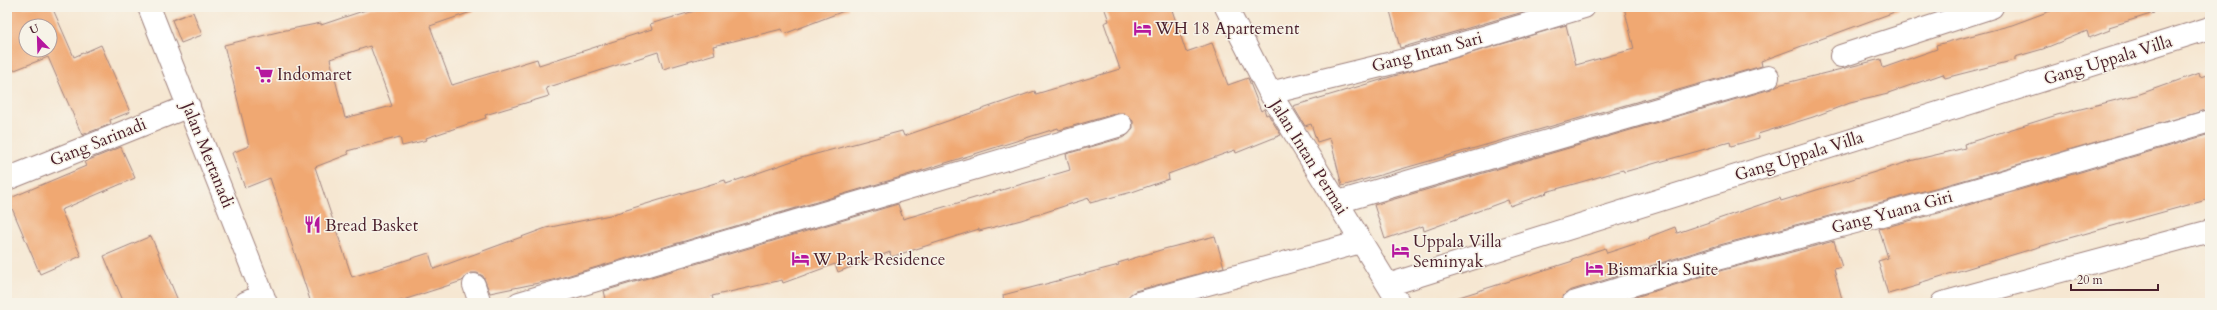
<svg xmlns="http://www.w3.org/2000/svg" width="2217" height="310" font-family="Cardo,serif">
	<style>
		.building { fill: #f0a872; fill-rule: evenodd }
		.lines { fill: none; stroke-linecap: round; stroke-linejoin: round }
		.minor-casing { stroke: #a0837e; stroke-width: 24 }
		.minor { stroke: #fff; stroke-width: 22 }
		.labels { text-anchor: middle; dominant-baseline: central; stroke-width: 3; stroke-linejoin: round; paint-order: stroke }
		.poi-label { font-size: 17px; fill: #4a1f2b; stroke: #f7f3e8; text-anchor: start }
		.street-label { font-size: 17px; fill: #4a1f2b; stroke: #f7f3e8 }
	</style>
	<rect width="100%" height="100%" fill="#f7f3e8"/>
	<filter id="ink" filterUnits="userSpaceOnUse"><feTurbulence type="fractalNoise" baseFrequency=".025" numOctaves="2"/><feDisplacementMap in="SourceGraphic" scale="8" xChannelSelector="R" yChannelSelector="G"/><feConvolveMatrix kernelMatrix="1 2 1 2 8 2 1 2 1" color-interpolation-filters="sRGB"/></filter>
	<filter id="wash" filterUnits="userSpaceOnUse"><feTurbulence type="fractalNoise" baseFrequency=".012" numOctaves="4" result="noise"/><feDisplacementMap in="SourceGraphic" scale="16" xChannelSelector="R" yChannelSelector="G"/><feGaussianBlur stdDeviation="0.9" result="paint"/><feColorMatrix in="noise" values="0 0 0 0 0 0 0 0 0 0 0 0 0 0 0 0 0 1.4 0 .05"/><feComposite in="paint" operator="in"/></filter>
	<g filter="url(#wash)">
		<rect width="100%" height="100%" fill="#f6e7d2"/>
		<g id="blocks">
			<path class="building" d="M 7,7 L 52,7 L 74,57 L 101,45 L 130,112 L 110,120 L 111,124 L 82,135 L 48,57 L 7,73 ZM 26,26 L 50,26 L 50,50 L 26,50 Z
				M 375,7 L 473,7 L 474,11 L 430,26 L 452,85 L 537,59 L 539,65 L 652,29 L 650,24 L 708,7 L 849,7 L 849,9 L 784,34 L 782,29 L 713,46 L 715,54 L 663,69 L 658,52 L 546,88 L 549,96 L 485,115 L 486,118 L 426,138 L 427,140 L 402,146 L 400,137 L 347,151 L 349,154 L 315,167 L 352,277 L 429,253 L 434,269 L 546,228 L 610,215 L 725,180 L 726,184 L 801,158 L 902,131 L 904,136 L 1035,91 L 1036,94 L 1120,69 L 1104,23 L 1109,21 L 1104,7 L 1171,7 L 1186,52 L 1212,43 L 1228,85 L 1248,78 L 1261,111 L 1264,109 L 1266,115 L 1268,114 L 1281,135 L 1236,153 L 1235,150 L 1168,174 L 1169,179 L 1132,192 L 1090,203 L 1089,198 L 1021,220 L 979,231 L 979,229 L 891,257 L 890,252 L 838,272 L 835,264 L 783,283 L 782,280 L 712,296 L 714,303 L 607,303 L 604,291 L 898,204 L 903,219 L 1070,170 L 1066,154 L 1125,137 L 1133,128 L 1133,121 L 1124,113 L 1118,113 L 1059,130 L 1058,128 L 891,180 L 553,280 L 490,293 L 483,276 L 477,273 L 470,273 L 462,281 L 394,303 L 311,303 L 270,178 L 245,188 L 232,153 L 249,146 L 224,45 L 286,30 L 321,23 L 321,25 ZM 370,46 L 392,106 L 345,118 L 330,59 Z
				M 1389,7 L 1540,7 L 1400,48 Z
				M 1624,7 L 1900,7 L 1900,10 L 1761,61 L 1762,66 L 1342,186 L 1330,138 L 1317,142 L 1311,124 L 1305,126 L 1293,106 L 1566,25 L 1576,65 L 1634,49 Z
				M 2061,7 L 2153,7 L 2154,13 L 2109,27 L 2110,30 L 2089,38 L 2087,31 L 2043,49 L 2015,57 L 2015,60 L 1945,78 L 1943,74 L 1888,93 L 1888,94 L 1850,103 L 1813,117 L 1758,134 L 1759,138 L 1731,146 L 1730,142 L 1624,172 L 1623,170 L 1546,192 L 1547,193 L 1510,206 L 1508,200 L 1424,231 L 1423,226 L 1385,239 L 1374,205 L 1771,89 L 1778,85 L 1881,59 L 1883,68 L 1937,49 L 1936,45 L 2012,25 Z
				M 193,12 L 202,35 L 181,43 L 172,20 Z
				M 2199,73 L 2200,77 L 2210,74 L 2210,109 L 1954,183 L 1716,246 L 1569,291 L 1564,295 L 1561,303 L 1457,303 L 1456,298 L 1573,261 L 1572,259 L 1605,248 L 1607,253 L 1650,239 L 1649,237 L 1675,227 L 1677,233 L 1780,198 L 1781,201 L 1914,160 L 1965,148 L 1964,144 L 2057,115 L 2140,94 Z
				M 2210,134 L 2210,199 L 2062,240 L 1919,283 L 1920,285 L 1888,294 L 1878,261 L 1888,258 L 1879,229 L 1961,207 Z
				M 121,147 L 135,178 L 61,210 L 81,256 L 40,274 L 8,199 L 86,166 L 84,162 Z
				M 151,236 L 179,303 L 124,303 L 104,256 Z
				M 1215,236 L 1224,267 L 1135,291 L 1127,298 L 1110,303 L 1004,303 L 1003,295 L 1119,265 L 1118,263 L 1164,249 Z
				M 1834,241 L 1842,267 L 1834,269 L 1843,303 L 1616,303 L 1723,270 Z"/>
		</g>
	</g>
	<g filter="url(#ink)">
		<use href="#blocks" fill-opacity="0" stroke="#a0837e" stroke-width="1"/>
		<g class="lines">
			<defs>
				<path id="minor" d="M 149,7 L 266,303
					M 1226,7 L 1270,93 L 1399,303
					M 1841,56 L 1992,7
					M 1270,93 L 1417,57 L 1584,7
					M 7,179 L 189,106
					M 1338,202 L 1768,77
					M 474,285 L 480,303
					M 1388,285 L 2210,28
					M 245,303 L 263,295
					M 519,303 L 1121,125
					M 1138,303 L 1361,242
					M 1573,303 L 1720,258 L 1957,195 L 2210,121
					M 1942,303 L 2210,231"/>
			</defs>
			<use href="#minor" class="minor-casing"/>
			<use href="#minor" class="minor"/>
		</g>
	</g>
	<defs>
		<symbol id="hotel-bare" viewBox="-9 -9 18 18"><path d="M-6-4.5h1.5V1H6V5H4.5V3h-9V5H-6ZM-4 0a1.8 1.8 0 1 1 3.6 0ZM.5 0V-2.5h3Q6-2.5 6 0Z" fill="#b5179e" stroke="#f7f3e8" stroke-width="2.5" paint-order="stroke"/></symbol>
		<symbol id="supermarket-bare" viewBox="-9 -9 18 18"><path d="M-6-5.5h2.5l.6 2H6L4.5 2H-2.5L-4.4-4H-6ZM-1.5 3.2a1.3 1.3 0 1 0 .1 0ZM3 3.2a1.3 1.3 0 1 0 .1 0Z" fill="#b5179e" stroke="#f7f3e8" stroke-width="2.5" paint-order="stroke"/></symbol>
		<symbol id="restaurant-bare" viewBox="-9 -9 18 18"><path d="M-5-6h1v4h1v-4h1v4h1v-4h1v5L-1.5 .5V6h-2V.5L-5-1ZM5-6V6H3V1.5H1.5Q1.5-4 5-6Z" fill="#b5179e" stroke="#f7f3e8" stroke-width="2.5" paint-order="stroke"/></symbol>
	</defs>
	<g fill-rule="evenodd">
		<use href="#hotel-bare" x="1130" y="16" width="25" height="25"/>
		<use href="#supermarket-bare" x="252" y="62" width="25" height="25"/>
		<use href="#restaurant-bare" x="300" y="212" width="25" height="25"/>
		<use href="#hotel-bare" x="1388" y="238" width="25" height="25"/>
		<use href="#hotel-bare" x="788" y="246" width="25" height="25"/>
		<use href="#hotel-bare" x="1582" y="256" width="25" height="25"/>
	</g>
	<g class="labels">
		<g class="poi-label">
			<text x="1155" y="28">WH 18 Apartement</text>
			<text x="277" y="74">Indomaret</text>
			<text x="325" y="225">Bread Basket</text>
			<text x="1413" y="241">Uppala Villa<tspan x="1413" dy="20">Seminyak</tspan></text>
			<text x="813" y="259">W Park Residence</text>
			<text x="1607" y="269">Bismarkia Suite</text>
		</g>
		<g class="street-label">
			<text transform="translate(1427 52) rotate(-15)">Gang Intan Sari</text>
			<text transform="translate(2108 60) rotate(-17)">Gang Uppala Villa</text>
			<text transform="translate(98 142) rotate(-22)">Gang Sarinadi</text>
			<text transform="translate(208 155) rotate(68)">Jalan Mertanadi</text>
			<text transform="translate(1799 156) rotate(-17)">Gang Uppala Villa</text>
			<text transform="translate(1309 157) rotate(58)">Jalan Intan Permai</text>
			<text transform="translate(1892 212) rotate(-15)">Gang Yuana Giri</text>
		</g>
	</g>
	<rect width="2217" height="310" fill="none" stroke="#f7f3e8" stroke-width="24"/>
	<g transform="translate(38 38) rotate(337)"><circle r="19" fill="#f7f3e8" stroke="#b29e9c"/>
	<path d="M0-3L7 15L0 10L-7 15Z" fill="#b5179e"/>
	<text y="-6" font-size="11" font-weight="bold" text-anchor="middle" fill="#4a1f2b">U</text>
	</g>
	<path d="M2071 284v6h87v-6" fill="none" stroke="#4a1f2b" stroke-width="2"/>
	<text x="2077" y="284" font-size="12" fill="#4a1f2b" stroke="#f7f3e8" stroke-width="3" paint-order="stroke">20 m</text>
</svg>
